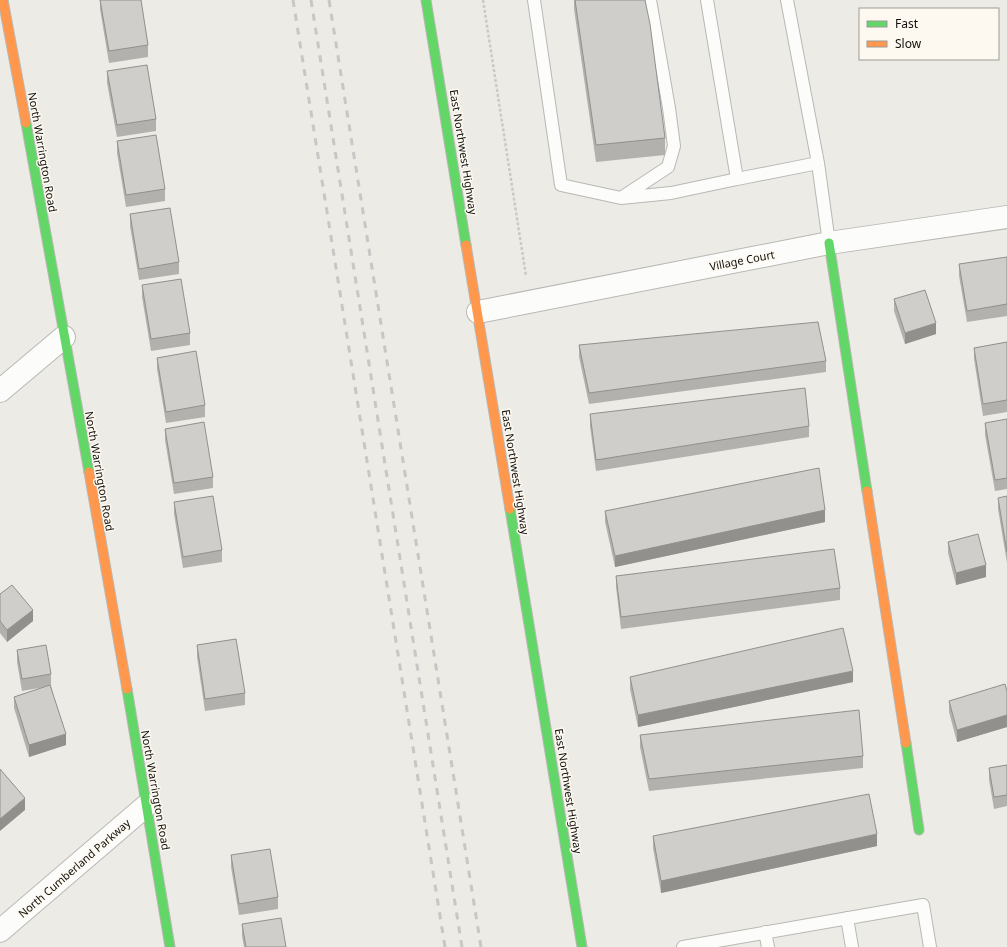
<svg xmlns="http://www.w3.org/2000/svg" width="1007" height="947" font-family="'Noto Sans',sans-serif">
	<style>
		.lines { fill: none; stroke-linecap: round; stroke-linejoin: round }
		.lane-casing { stroke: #b9b8b4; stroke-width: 14 }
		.street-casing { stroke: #b9b8b4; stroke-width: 24 }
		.fast-casing { stroke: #b9b8b4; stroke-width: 11 }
		.slow-casing { stroke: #b9b8b4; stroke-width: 11 }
		.path { stroke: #cac9c8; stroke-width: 2.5; stroke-dasharray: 3 2; stroke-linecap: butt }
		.lane { stroke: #fcfcfb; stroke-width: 12 }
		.street { stroke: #fcfcfb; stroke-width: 22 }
		.fast { stroke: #63d668; stroke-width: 9 }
		.slow { stroke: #ff974d; stroke-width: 9 }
		.rail { stroke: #c7c7c6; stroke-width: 3; stroke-dasharray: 7 7; stroke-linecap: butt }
		.wall { fill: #b2b1ae }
		.shaded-wall { fill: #91908d }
		.building { fill: #cfceca; stroke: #91908d }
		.labels { text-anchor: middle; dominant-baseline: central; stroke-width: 3; stroke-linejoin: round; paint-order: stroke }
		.street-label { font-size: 11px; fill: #100f0c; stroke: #fdf9f0 }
	</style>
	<rect width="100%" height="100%" fill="#ecebe6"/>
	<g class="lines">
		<defs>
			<path id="lane" d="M 534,0 L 561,185 L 621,198 L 671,193 L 737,179
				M 707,0 L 737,179 L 818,163 L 787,0
				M 818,163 L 829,243
				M 624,196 L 668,167 L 674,146 L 669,108 L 650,0
				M 847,918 L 852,947
				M 765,932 L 768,947
				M 683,947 L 923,905 L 930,947"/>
			<path id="street" d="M 478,312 L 829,243 L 1007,217
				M 0,391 L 64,337
				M 0,931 L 147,805"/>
			<path id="fast" d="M 426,0 L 466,245
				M 26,123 L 89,472
				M 829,243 L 867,491
				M 510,509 L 582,947
				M 127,689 L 170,947
				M 906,743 L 919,830"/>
			<path id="slow" d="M 3,0 L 26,123
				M 466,245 L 510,509
				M 89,472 L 127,689
				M 867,491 L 906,743"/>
		</defs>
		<use href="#lane" class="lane-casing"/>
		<use href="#street" class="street-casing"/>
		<use href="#fast" class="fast-casing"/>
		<use href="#slow" class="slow-casing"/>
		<path class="path" d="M 483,0 L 526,276"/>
		<use href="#lane" class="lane"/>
		<use href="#street" class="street"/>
		<use href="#fast" class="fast"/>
		<use href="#slow" class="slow"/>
		<path class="rail" d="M 293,0 L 445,947
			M 311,0 L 462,947
			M 329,0 L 481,947"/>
	</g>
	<path class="wall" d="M 100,0 L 141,0 L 148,45 L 148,57 L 109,63 L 100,9 Z
		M 574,0 L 645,0 L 665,138 L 665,155 L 596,162 L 574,9 Z
		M 107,71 L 156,119 L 156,131 L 117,137 L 107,83 Z
		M 117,141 L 165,189 L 165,201 L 126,207 L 117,153 Z
		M 130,214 L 179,262 L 179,274 L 139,280 L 130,226 Z
		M 1007,260 L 1007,316 L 967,322 L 959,276 L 959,264 Z
		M 142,285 L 190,333 L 190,345 L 151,351 L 142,297 Z
		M 894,299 L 936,334 L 905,344 L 894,311 Z
		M 1007,342 L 1007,412 L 983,416 L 974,359 L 974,348 Z
		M 579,345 L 826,361 L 826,372 L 589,404 L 579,357 Z
		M 157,358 L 205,405 L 205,417 L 166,423 L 157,369 Z
		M 590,414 L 809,426 L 809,437 L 596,471 L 590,426 Z
		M 1007,419 L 1007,489 L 995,491 L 985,435 L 985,423 Z
		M 165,429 L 213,477 L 213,488 L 174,494 L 165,440 Z
		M 1007,496 L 1007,563 L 998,509 L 998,498 Z
		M 174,502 L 222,550 L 222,562 L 183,568 L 174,514 Z
		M 605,511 L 825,522 L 615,567 L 605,522 Z
		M 948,542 L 986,577 L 956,585 L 948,553 Z
		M 616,576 L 840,588 L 840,600 L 621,629 L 616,587 Z
		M 0,594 L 33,621 L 7,642 L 0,633 Z
		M 197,645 L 245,693 L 245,705 L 205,711 L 197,657 Z
		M 17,650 L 51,674 L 51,686 L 66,745 L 29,757 L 14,708 L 14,697 L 45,687 L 22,691 L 17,662 Z
		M 630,677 L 853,682 L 638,727 L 630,689 Z
		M 1007,691 L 1007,727 L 957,742 L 949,712 L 949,701 Z
		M 640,735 L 863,756 L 863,768 L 649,791 L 640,747 Z
		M 1007,765 L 1007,806 L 994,809 L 989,780 L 989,768 Z
		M 653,836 L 877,846 L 661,893 L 653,848 Z
		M 231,855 L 278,897 L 278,909 L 239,915 L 231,867 Z
		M 242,924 L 286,947 L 244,947 L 242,936 Z"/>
	<path class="shaded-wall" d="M 936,323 L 936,334 L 905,344 L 905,333 Z
		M 825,510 L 825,522 L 615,567 L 615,556 Z
		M 986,565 L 986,577 L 956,585 L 956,573 Z
		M 33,610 L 33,621 L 7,642 L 7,630 Z
		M 853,671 L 853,682 L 638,727 L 638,715 Z
		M 1007,715 L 1007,727 L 957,742 L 957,730 Z
		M 66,734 L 66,745 L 29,757 L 29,745 Z
		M 25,798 L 25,810 L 0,831 L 0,819 Z
		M 877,834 L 877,846 L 661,893 L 661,881 Z"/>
	<path class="building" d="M 100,0 L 141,0 L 148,45 L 109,51 Z
		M 575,0 L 645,0 L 650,24 L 665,138 L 596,145 Z
		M 147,65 L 156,119 L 117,125 L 107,71 Z
		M 156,135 L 165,189 L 126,195 L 117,141 Z
		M 170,208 L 179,262 L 139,269 L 130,214 Z
		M 1007,257 L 1007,304 L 967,311 L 959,264 Z
		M 181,279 L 190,333 L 151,339 L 142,285 Z
		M 925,290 L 936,323 L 905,333 L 894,299 Z
		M 818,322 L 826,361 L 589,393 L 579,345 Z
		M 1007,342 L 1007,400 L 983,404 L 974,348 Z
		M 196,351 L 205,405 L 166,412 L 157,358 Z
		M 805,388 L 809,426 L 596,460 L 590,414 Z
		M 1007,419 L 1007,478 L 995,480 L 985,423 Z
		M 204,422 L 213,477 L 174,483 L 165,429 Z
		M 819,468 L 825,510 L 615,556 L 605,511 Z
		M 213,496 L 222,550 L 183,557 L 174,502 Z
		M 1007,496 L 1007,552 L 998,498 Z
		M 978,534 L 986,565 L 956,573 L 948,542 Z
		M 834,549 L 840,588 L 621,617 L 616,576 Z
		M 12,585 L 33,610 L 7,630 L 0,621 L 0,594 Z
		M 843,628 L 853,671 L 638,715 L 630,677 Z
		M 236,639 L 245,693 L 205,699 L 197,645 Z
		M 46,645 L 51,674 L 22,679 L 17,650 Z
		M 1005,684 L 1007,691 L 1007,715 L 957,730 L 949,701 Z
		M 50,685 L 66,734 L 29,745 L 14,697 Z
		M 859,710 L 863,756 L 649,779 L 640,735 Z
		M 1007,765 L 1007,795 L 994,797 L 989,768 Z
		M 0,769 L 25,798 L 0,819 Z
		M 869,794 L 877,834 L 661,881 L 653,836 Z
		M 270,849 L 278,897 L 239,904 L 231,855 Z
		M 281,918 L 286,947 L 246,947 L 242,924 Z"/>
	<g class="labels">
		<g class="street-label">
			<text transform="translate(43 152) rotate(80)">North Warrington Road</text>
			<text transform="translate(464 152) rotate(81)">East Northwest Highway</text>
			<text transform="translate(742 260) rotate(-11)">Village Court</text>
			<text transform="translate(100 471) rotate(80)">North Warrington Road</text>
			<text transform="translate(516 472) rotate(81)">East Northwest Highway</text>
			<text transform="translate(156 790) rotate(80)">North Warrington Road</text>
			<text transform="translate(569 791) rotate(81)">East Northwest Highway</text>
			<text transform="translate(74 868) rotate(-41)">North Cumberland Parkway</text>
		</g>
	</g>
	<rect x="859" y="8" width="140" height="52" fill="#fdf9f0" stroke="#9e9b95"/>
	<rect x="867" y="21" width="20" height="6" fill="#63d668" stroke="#9e9b95"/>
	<text x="895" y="28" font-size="12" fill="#100f0c">Fast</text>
	<rect x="867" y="41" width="20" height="6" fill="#ff974d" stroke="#9e9b95"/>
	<text x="895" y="48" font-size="12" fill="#100f0c">Slow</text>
</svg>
